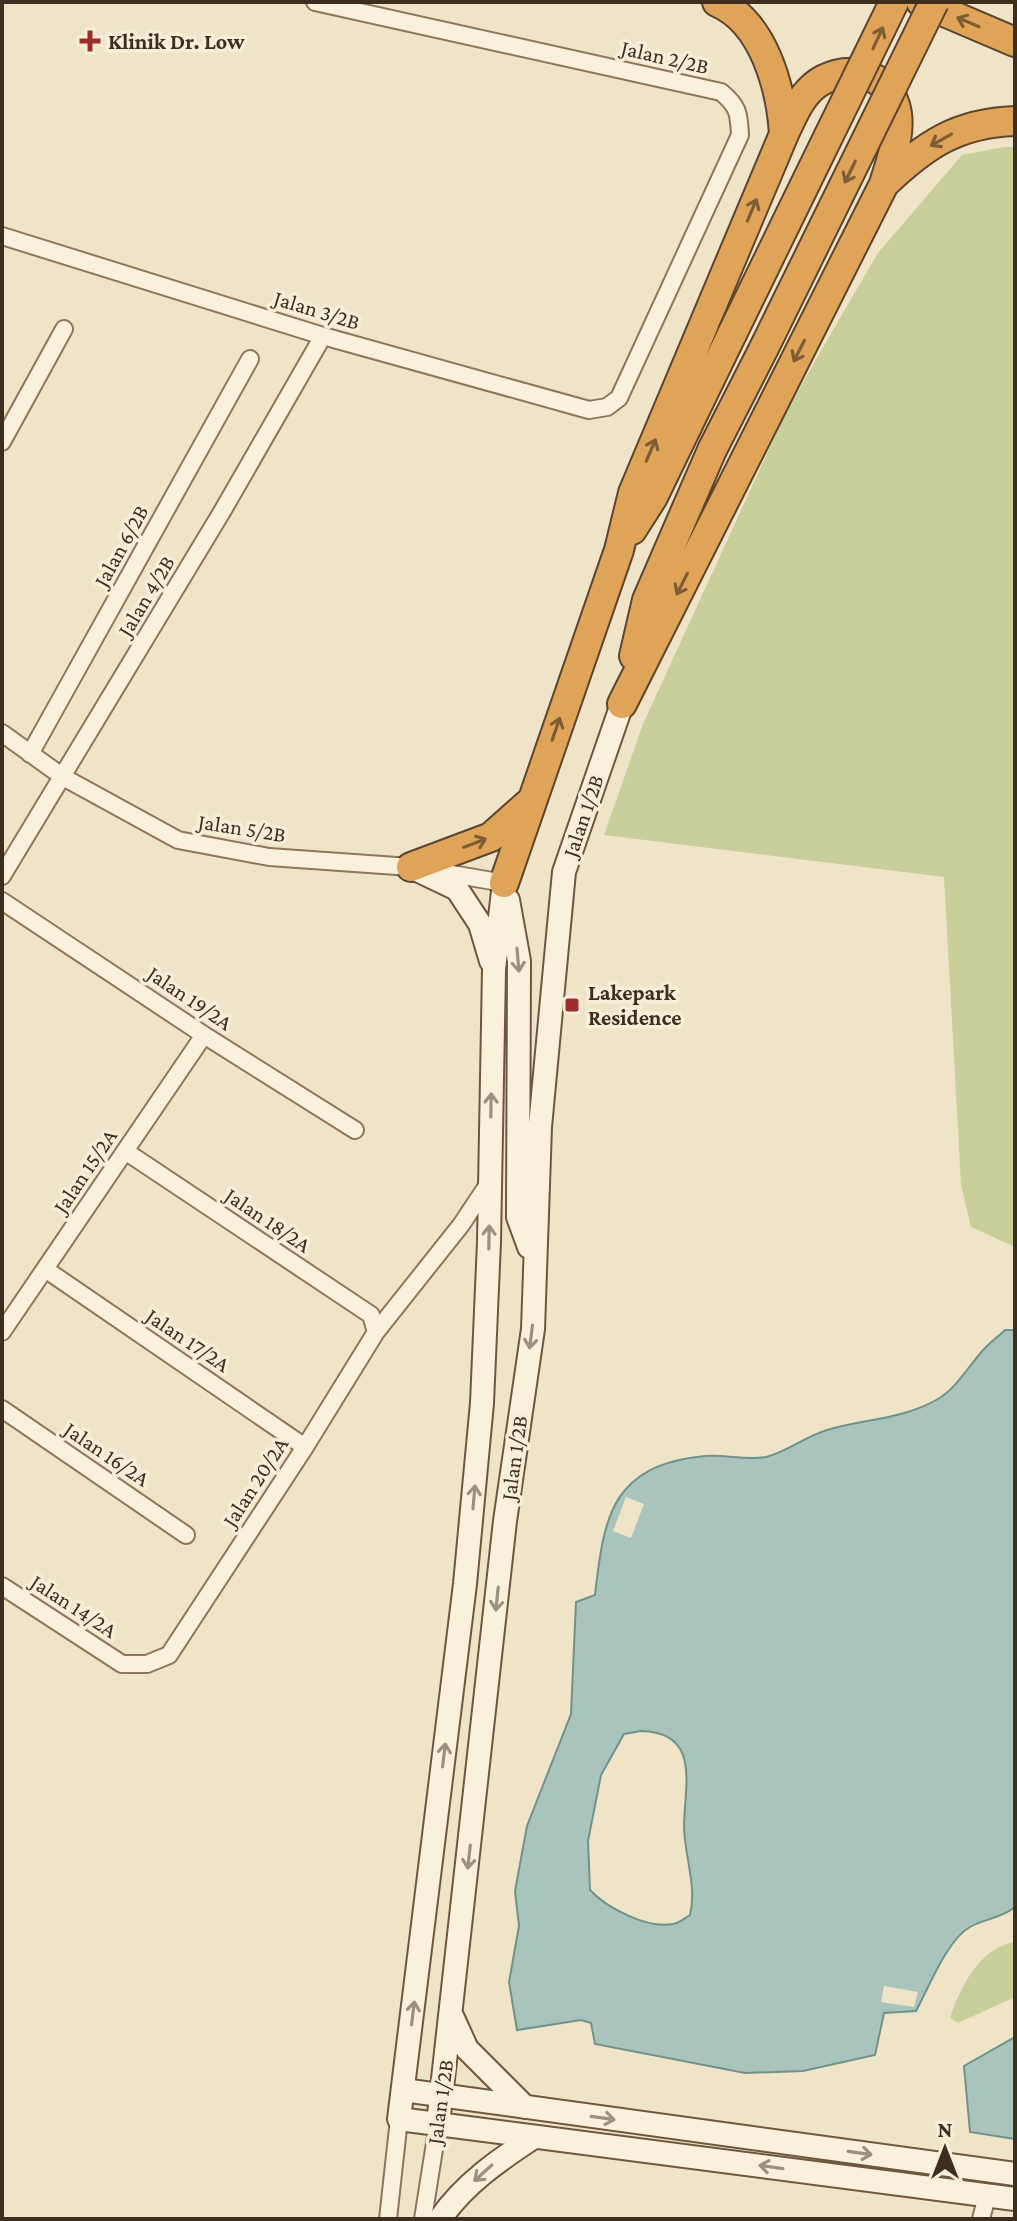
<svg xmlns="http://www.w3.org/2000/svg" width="1017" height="2221" font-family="'Crimson Pro',serif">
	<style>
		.green { fill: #c9cf9b }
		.water { fill: #a9c4bc; stroke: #6f938a; stroke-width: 2; fill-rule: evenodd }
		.pier { fill: #f0e4c8 }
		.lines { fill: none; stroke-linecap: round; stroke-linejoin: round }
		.street-casing { stroke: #8d765c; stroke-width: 20 }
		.secondary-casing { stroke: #6f573f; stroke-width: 26 }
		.highway-casing { stroke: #5b4430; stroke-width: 32 }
		.street { stroke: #faf1dc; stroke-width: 16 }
		.secondary { stroke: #faf1dc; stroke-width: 22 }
		.highway { stroke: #e0a458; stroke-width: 28 }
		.highway-bridge-casing { stroke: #5b4430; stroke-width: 32; stroke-linecap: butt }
		.highway-bridge { stroke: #e0a458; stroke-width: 28 }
		.oneway { stroke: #7e5d36 }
		.oneway2 { stroke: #9c907e }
		.poi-dot { fill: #9e2a2b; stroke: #f7eed8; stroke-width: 3 }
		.labels { text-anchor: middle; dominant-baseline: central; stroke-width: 7; stroke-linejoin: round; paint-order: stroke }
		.poi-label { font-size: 22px; font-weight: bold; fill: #3d2e20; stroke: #f7eed8; text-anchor: start }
		.street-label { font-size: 22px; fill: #3d2e20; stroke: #f7eed8 }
	</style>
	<rect width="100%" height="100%" fill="#f0e4c8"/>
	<path class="green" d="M 1004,147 L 1015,147 L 1015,1247 L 971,1227 L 961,1185 L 944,877 L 604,835 L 643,724 L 787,410 L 841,316 L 878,253 L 962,155 Z
		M 1015,1942 L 1015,1997 L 958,2023 L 950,2018 C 960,1987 980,1947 1015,1942 Z"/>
	<path class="water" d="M 1005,1330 L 1015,1330 L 1015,1907 C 1002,1918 984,1919 970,1927 C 947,1940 929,1987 916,2011 L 884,2013 L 875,2055 L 803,2071 L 745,2073 L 595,2044 L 591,2023 L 581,2020 L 517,2030 L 509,1982 L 519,1926 L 515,1891 L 527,1826 L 571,1714 L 576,1602 L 595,1595 C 604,1515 612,1465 705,1456 C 725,1454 747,1461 766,1457 C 787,1452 806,1436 827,1430 C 864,1419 904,1419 938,1399 C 955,1389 966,1370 979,1355 C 986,1345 997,1338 1005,1330 ZM 641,1731 C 702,1732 684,1787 684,1828 C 685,1857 697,1887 690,1915 C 684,1919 679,1923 673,1924 C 647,1929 607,1908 590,1890 L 588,1841 L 601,1775 L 624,1734 Z
		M 1015,2037 L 1015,2139 L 970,2132 L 964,2066 Z"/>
	<path class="pier" d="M 626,1497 L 644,1504 L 631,1538 L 613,1531 Z
		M 884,1986 L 918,1992 L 914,2007 L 881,2002 Z"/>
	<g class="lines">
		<defs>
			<path id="street" d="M 2,236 L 323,336 L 589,410 L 607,407 L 619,398 L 740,135 C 739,113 738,106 721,92 L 315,2
				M 2,442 L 64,329
				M 2,733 L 63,777 L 178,840 L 269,857 L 411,867 L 504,883
				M 30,754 L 250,359
				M 2,876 L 223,510 L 323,336
				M 2,901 L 204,1035 L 355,1130
				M 125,1151 L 371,1315 L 376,1332
				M 45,1269 L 305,1447
				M 2,1332 L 204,1035
				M 2,1409 L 186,1535
				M 2,1586 L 122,1664 L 147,1664 L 169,1655 L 305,1447 L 376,1332 L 461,1225 L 489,1183
				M 388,2219 L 399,2119
				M 423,2219 L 438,2124
				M 981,2219 L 987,2196"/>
			<path id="secondary" d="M 411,867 L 457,889 L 480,924 L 491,961
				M 504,883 L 494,969 L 489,1242 L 482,1403 L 465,1584 L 399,2119 L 1015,2199
				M 508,900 L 519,961 L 518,1217 L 529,1247
				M 452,2016 L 467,2049 L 525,2107
				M 403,2090 L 1015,2174
				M 438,2124 L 505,1521 L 533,1329 L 540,1127 L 564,872 L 622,704
				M 440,2219 C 464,2184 499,2160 534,2137"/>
			<path id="highway" d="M 921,2 L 1015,42
				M 784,134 C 792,117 799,99 814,86 C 841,64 885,69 895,105 C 903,130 891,160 884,184
				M 632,530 L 653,497 L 732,334
				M 634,656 L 647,600 L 712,450 L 764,348
				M 622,704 L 884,184 C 925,145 957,123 1015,121
				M 411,867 L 491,837 L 528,804
				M 504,883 L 619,550 L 633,493 L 784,134 C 781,88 764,22 717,2"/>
		</defs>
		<use href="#street" class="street-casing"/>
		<use href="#secondary" class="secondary-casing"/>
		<use href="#highway" class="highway-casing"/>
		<use href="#street" class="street"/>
		<use href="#secondary" class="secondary"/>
		<use href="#highway" class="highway"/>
		<defs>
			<path id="highway-bridge" d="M 732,334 L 894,2
				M 764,348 L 934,2"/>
		</defs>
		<use href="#highway-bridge" class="highway-bridge-casing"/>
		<use href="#highway-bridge" class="highway-bridge"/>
	</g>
	<defs><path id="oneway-shaft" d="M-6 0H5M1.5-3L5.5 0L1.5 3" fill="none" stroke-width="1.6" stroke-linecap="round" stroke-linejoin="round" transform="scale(2)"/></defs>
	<g class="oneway">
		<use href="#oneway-shaft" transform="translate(968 22) rotate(-157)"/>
		<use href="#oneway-shaft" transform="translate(878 38) rotate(-65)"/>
		<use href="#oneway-shaft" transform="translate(941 140) rotate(151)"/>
		<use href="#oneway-shaft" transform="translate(850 172) rotate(116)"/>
		<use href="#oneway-shaft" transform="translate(752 210) rotate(-67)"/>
		<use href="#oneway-shaft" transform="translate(799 351) rotate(117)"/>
		<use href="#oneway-shaft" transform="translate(651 450) rotate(-67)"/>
		<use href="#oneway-shaft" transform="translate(682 584) rotate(117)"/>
		<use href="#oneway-shaft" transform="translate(556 729) rotate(-71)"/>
		<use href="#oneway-shaft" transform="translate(475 843) rotate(-21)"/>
	</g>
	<g class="oneway2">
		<use href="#oneway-shaft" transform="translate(518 960) rotate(85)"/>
		<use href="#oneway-shaft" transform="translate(491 1105) rotate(-89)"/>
		<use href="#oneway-shaft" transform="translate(489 1237) rotate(-89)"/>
		<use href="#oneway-shaft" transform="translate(531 1337) rotate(97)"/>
		<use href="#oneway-shaft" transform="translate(474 1497) rotate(-85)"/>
		<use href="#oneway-shaft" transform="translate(497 1599) rotate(96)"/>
		<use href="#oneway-shaft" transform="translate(444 1755) rotate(-83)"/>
		<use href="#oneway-shaft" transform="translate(469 1857) rotate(96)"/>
		<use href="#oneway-shaft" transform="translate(413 2013) rotate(-83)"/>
		<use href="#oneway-shaft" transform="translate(603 2118) rotate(8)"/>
		<use href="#oneway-shaft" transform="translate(860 2153) rotate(8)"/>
		<use href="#oneway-shaft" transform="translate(771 2167) rotate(-172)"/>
		<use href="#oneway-shaft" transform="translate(483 2173) rotate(138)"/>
	</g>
	<g class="poi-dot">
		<path d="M86 29h8v8h8v8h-8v8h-8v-8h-8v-8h8z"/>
		<rect x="564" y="997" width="16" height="16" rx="4"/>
	</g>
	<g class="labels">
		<g class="poi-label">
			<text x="108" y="41">Klinik Dr. Low</text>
			<text x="588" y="992">Lakepark<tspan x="588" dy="25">Residence</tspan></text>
		</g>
		<g class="street-label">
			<text transform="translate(665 57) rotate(13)">Jalan 2/2B</text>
			<text transform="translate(317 310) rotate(17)">Jalan 3/2B</text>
			<text transform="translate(121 546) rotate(-61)">Jalan 6/2B</text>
			<text transform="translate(146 596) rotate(-59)">Jalan 4/2B</text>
			<text transform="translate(583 816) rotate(-71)">Jalan 1/2B</text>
			<text transform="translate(242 828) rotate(9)">Jalan 5/2B</text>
			<text transform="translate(190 998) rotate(34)">Jalan 19/2A</text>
			<text transform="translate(85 1171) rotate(-56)">Jalan 15/2A</text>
			<text transform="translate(268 1220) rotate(34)">Jalan 18/2A</text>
			<text transform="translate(188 1340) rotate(34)">Jalan 17/2A</text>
			<text transform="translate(107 1454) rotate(34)">Jalan 16/2A</text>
			<text transform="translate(514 1458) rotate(-82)">Jalan 1/2B</text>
			<text transform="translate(255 1482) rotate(-57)">Jalan 20/2A</text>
			<text transform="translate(74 1606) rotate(33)">Jalan 14/2A</text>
			<text transform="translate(440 2102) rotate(-82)">Jalan 1/2B</text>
		</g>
	</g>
	<rect width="1017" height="2221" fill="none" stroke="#3d2e20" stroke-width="8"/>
	<g transform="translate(945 2149)" stroke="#f7eed8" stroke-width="6" paint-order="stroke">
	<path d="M0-6L14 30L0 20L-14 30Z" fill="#3d2e20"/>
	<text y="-12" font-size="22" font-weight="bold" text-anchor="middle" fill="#3d2e20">N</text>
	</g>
</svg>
